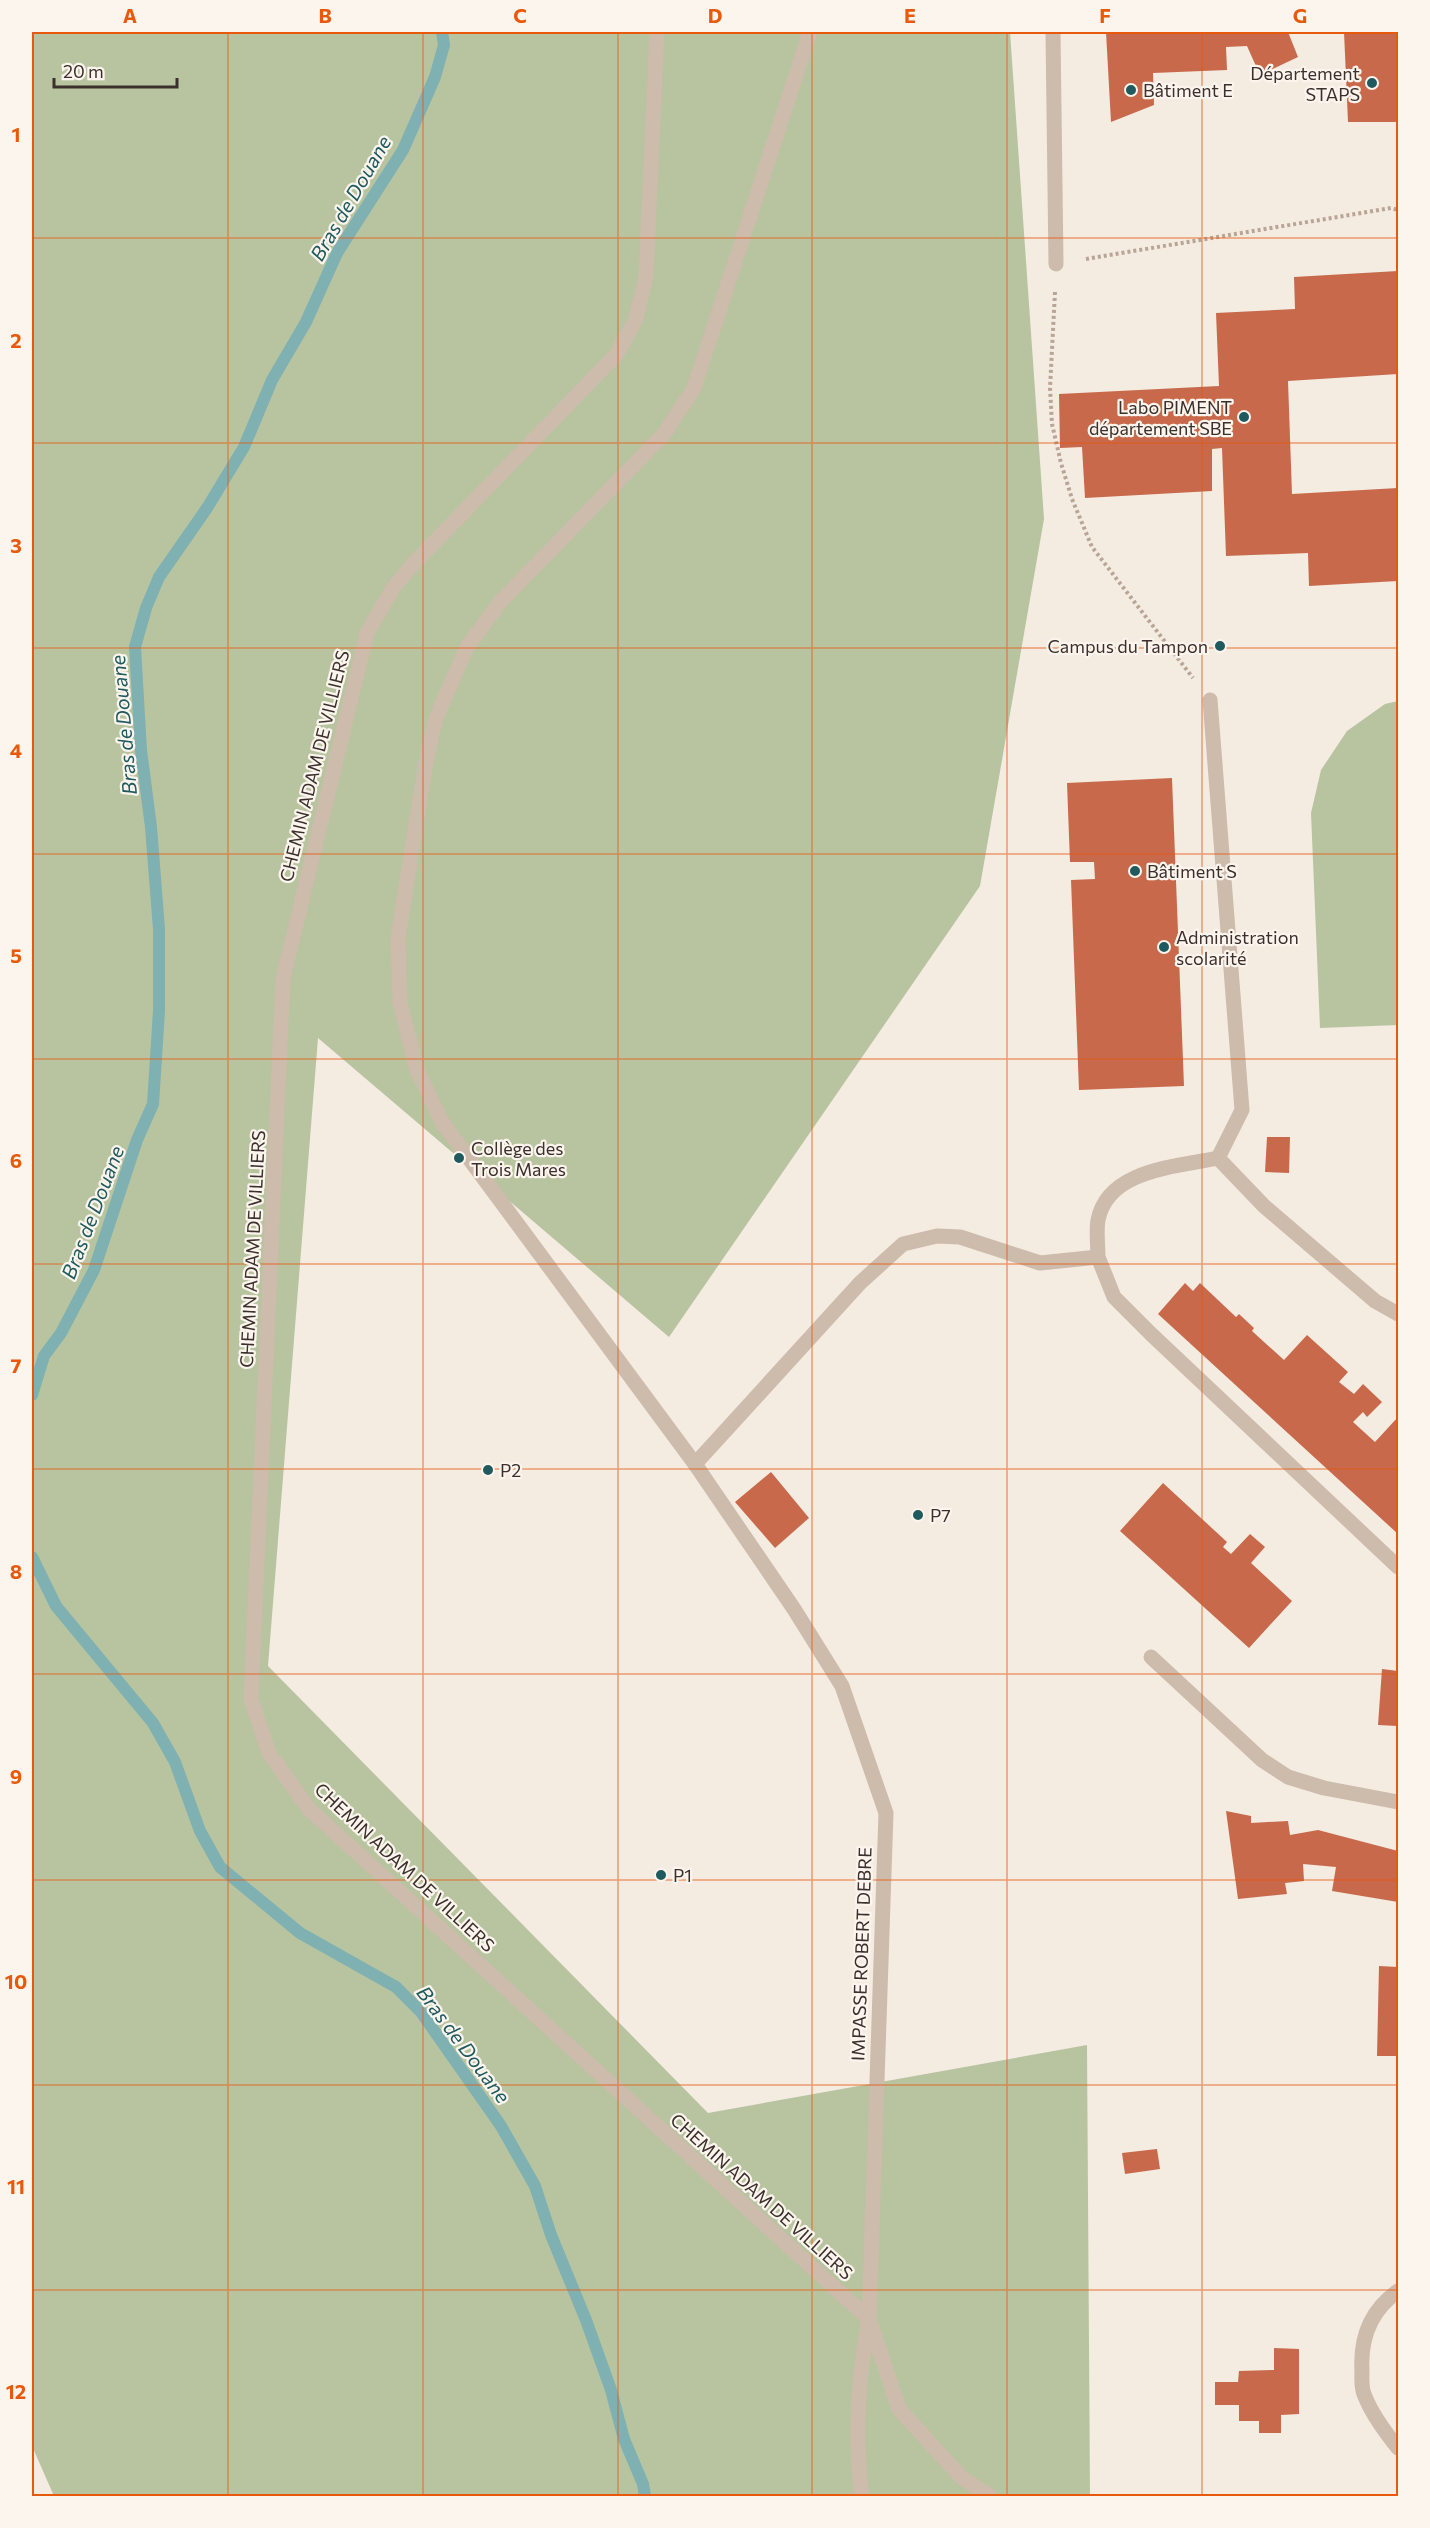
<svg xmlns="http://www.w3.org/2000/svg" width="1430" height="2528" font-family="Commissioner,sans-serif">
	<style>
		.green { fill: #b8c4a0 }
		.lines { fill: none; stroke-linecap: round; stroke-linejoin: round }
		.stream { stroke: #7fb0b2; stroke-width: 12 }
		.building { fill: #c8694b }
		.path { stroke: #b9a596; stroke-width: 4; stroke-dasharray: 3 3; stroke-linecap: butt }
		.lane { stroke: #cdbbac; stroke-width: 15 }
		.street { stroke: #cdbbac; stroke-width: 15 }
		.grid { fill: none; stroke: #e8590c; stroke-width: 1.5; stroke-opacity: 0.55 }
		.poi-dot { fill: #1f5a5e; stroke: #fbf5ee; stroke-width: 2 }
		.labels { text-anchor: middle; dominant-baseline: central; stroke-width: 4.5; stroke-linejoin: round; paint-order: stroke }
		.poi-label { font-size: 18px; fill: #3b302b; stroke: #fbf5ee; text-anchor: start }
		.street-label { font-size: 18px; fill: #3b302b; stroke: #fbf5ee }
		.water-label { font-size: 20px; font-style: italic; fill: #1f5a5e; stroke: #fbf5ee }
		.neatline { fill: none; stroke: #e8590c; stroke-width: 2 }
		.grid-label { font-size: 20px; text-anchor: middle; font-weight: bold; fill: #e8590c }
	</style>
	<rect width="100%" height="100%" fill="#f4ebe1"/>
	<path class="green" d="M 32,32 L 1010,32 L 1044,519 L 980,886 L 669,1337 L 318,1038 L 268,1666 L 708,2113 L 1087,2045 L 1090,2496 L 54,2496 L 32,2446 Z
		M 1398,701 L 1398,1025 L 1320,1028 L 1311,813 L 1321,770 L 1347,731 L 1385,704 Z"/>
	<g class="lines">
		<path class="stream" d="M 32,1395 L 44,1356 L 61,1333 L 94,1270 L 137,1140 L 153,1104 L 159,1011 L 159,929 L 151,827 L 141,750 L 135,647 L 146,608 L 159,577 L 207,508 L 244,447 L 272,380 L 306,322 L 337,253 L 403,150 L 435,77 L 444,45 L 442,32
			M 32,1557 L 56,1606 L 153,1723 L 175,1762 L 200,1831 L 220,1867 L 300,1933 L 396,1987 L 421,2012 L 501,2126 L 535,2186 L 551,2235 L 586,2320 L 611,2390 L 624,2439 L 643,2484 L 645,2496"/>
	</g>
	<path class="building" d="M 1106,32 L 1288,32 L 1298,57 L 1260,75 L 1247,46 L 1226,47 L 1227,70 L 1153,73 L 1154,105 L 1111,122 Z
		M 1344,32 L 1398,32 L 1398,122 L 1348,122 Z
		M 1398,271 L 1398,374 L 1288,381 L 1292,494 L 1398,488 L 1398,581 L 1309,586 L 1308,553 L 1226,556 L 1222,448 L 1212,449 L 1212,491 L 1085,498 L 1082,447 L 1060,448 L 1059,394 L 1219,386 L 1216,313 L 1295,309 L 1294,277 Z
		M 1172,778 L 1184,1086 L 1079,1090 L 1071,880 L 1095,879 L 1094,862 L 1070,862 L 1067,783 Z
		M 1267,1137 L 1290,1137 L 1289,1173 L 1265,1172 Z
		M 1185,1283 L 1193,1291 L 1200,1283 L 1236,1317 L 1239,1314 L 1254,1328 L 1252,1331 L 1284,1360 L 1307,1335 L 1348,1372 L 1339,1382 L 1354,1394 L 1363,1384 L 1382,1402 L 1367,1417 L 1363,1412 L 1353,1422 L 1375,1442 L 1398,1417 L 1398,1534 L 1158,1314 Z
		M 771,1472 L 809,1518 L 775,1548 L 735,1502 Z
		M 1163,1483 L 1227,1542 L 1223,1547 L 1231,1554 L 1250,1534 L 1265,1547 L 1251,1563 L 1292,1601 L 1249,1648 L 1120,1531 Z
		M 1382,1669 L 1398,1671 L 1398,1726 L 1378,1725 Z
		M 1226,1811 L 1251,1816 L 1251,1823 L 1288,1821 L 1290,1835 L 1318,1830 L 1398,1851 L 1398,1902 L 1332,1891 L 1336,1867 L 1303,1864 L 1304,1881 L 1285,1883 L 1287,1894 L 1238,1899 Z
		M 1379,1966 L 1398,1967 L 1398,2056 L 1377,2056 Z
		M 1157,2149 L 1160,2169 L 1125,2174 L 1122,2153 Z
		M 1274,2348 L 1299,2349 L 1299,2414 L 1281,2415 L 1281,2433 L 1259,2433 L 1259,2421 L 1239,2421 L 1239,2405 L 1215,2405 L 1215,2382 L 1238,2382 L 1239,2371 L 1274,2370 Z"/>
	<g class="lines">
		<path class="path" d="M 1086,259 L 1391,208 L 1398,210
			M 1055,292 L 1050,388 L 1052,424 L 1061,463 L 1072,499 L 1092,547 L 1193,678"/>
		<path class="lane" d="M 657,32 L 646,277 L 635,321 L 616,355 L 414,563 L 393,588 L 367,633 L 283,978 L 251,1699 L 269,1753 L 309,1809 L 869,2319
			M 810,32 L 694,388 L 664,434 L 501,601 L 467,647 L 436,718 L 427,756 L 398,937 L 400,1003 L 417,1070 L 442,1122 L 695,1464 L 860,1283 L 903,1244 L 937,1236 L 960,1237 L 1040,1263 L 1098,1257 C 1098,1246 1096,1231 1098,1220 C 1108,1169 1177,1167 1218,1158
			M 1053,32 L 1056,264
			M 1210,700 L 1242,1110 L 1218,1158 L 1264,1206 L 1375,1301 L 1398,1314
			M 1098,1257 L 1114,1297 L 1151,1334 L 1398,1567
			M 1151,1657 L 1262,1760 L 1288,1777 L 1324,1788 L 1398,1802"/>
		<path class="street" d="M 695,1464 L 794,1609 L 842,1686 L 886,1813 L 869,2319 C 858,2377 854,2437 862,2496
			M 1398,2291 C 1371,2310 1360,2338 1362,2371 C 1362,2378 1361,2387 1364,2394 C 1371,2413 1385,2432 1398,2448
			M 870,2322 L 899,2409 L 962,2478 L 990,2496"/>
	</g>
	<path class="grid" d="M 228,32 L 228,2496M 423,32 L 423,2496M 618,32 L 618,2496M 812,32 L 812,2496M 1007,32 L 1007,2496M 1202,32 L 1202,2496M 32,238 L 1398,238M 32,443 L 1398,443M 32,648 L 1398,648M 32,854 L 1398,854M 32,1059 L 1398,1059M 32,1264 L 1398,1264M 32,1469 L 1398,1469M 32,1674 L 1398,1674M 32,1880 L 1398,1880M 32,2085 L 1398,2085M 32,2290 L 1398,2290"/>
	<g class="poi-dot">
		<circle cx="1372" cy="83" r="6"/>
		<circle cx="1131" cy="90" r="6"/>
		<circle cx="1244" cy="417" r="6"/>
		<circle cx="1220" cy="646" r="6"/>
		<circle cx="1135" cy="871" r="6"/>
		<circle cx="1164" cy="947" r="6"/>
		<circle cx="459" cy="1158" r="6"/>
		<circle cx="488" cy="1470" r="6"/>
		<circle cx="918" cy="1515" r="6"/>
		<circle cx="661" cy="1875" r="6"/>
	</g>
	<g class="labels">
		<g class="poi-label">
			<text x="1360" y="73" text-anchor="end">Département<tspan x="1360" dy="21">STAPS</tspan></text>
			<text x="1143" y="90">Bâtiment E</text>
			<text x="1232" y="407" text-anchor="end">Labo PIMENT<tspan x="1232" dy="21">département SBE</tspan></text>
			<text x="1208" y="646" text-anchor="end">Campus du Tampon</text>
			<text x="1147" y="871">Bâtiment S</text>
			<text x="1176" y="937">Administration<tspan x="1176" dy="21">scolarité</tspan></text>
			<text x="471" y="1148">Collège des<tspan x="471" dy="21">Trois Mares</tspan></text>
			<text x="500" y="1470">P2</text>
			<text x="930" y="1515">P7</text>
			<text x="673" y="1875">P1</text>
		</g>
		<g class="street-label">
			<text transform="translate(314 766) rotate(-76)">CHEMIN ADAM DE VILLIERS</text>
			<text transform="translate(252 1249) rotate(-87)">CHEMIN ADAM DE VILLIERS</text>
			<text transform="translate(405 1867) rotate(43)">CHEMIN ADAM DE VILLIERS</text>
			<text transform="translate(861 1954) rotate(-88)">IMPASSE ROBERT DEBRE</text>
			<text transform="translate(762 2196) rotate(42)">CHEMIN ADAM DE VILLIERS</text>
		</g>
		<g class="water-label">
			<text transform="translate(350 198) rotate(-60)">Bras de Douane</text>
			<text transform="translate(123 725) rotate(-95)">Bras de Douane</text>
			<text transform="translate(92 1212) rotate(-69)">Bras de Douane</text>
			<text transform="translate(464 2044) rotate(53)">Bras de Douane</text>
		</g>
	</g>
	<rect width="1430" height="2528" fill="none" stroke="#fbf5ee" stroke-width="66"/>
	<path d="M54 78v9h123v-9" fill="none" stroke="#3b302b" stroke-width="3"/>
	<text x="63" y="78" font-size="18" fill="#3b302b" stroke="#fbf5ee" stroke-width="4.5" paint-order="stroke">20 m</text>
	<rect x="33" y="33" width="1364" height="2462" class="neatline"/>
	<g class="grid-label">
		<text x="130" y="23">A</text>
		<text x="325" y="23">B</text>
		<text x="520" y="23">C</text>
		<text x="715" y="23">D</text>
		<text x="910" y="23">E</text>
		<text x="1105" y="23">F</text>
		<text x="1300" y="23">G</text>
		<text x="16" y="142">1</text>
		<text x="16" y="348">2</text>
		<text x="16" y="553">3</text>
		<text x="16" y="758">4</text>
		<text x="16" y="963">5</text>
		<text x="16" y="1168">6</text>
		<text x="16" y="1373">7</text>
		<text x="16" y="1579">8</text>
		<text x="16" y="1784">9</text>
		<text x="16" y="1989">10</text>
		<text x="16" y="2194">11</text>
		<text x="16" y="2399">12</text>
	</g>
</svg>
